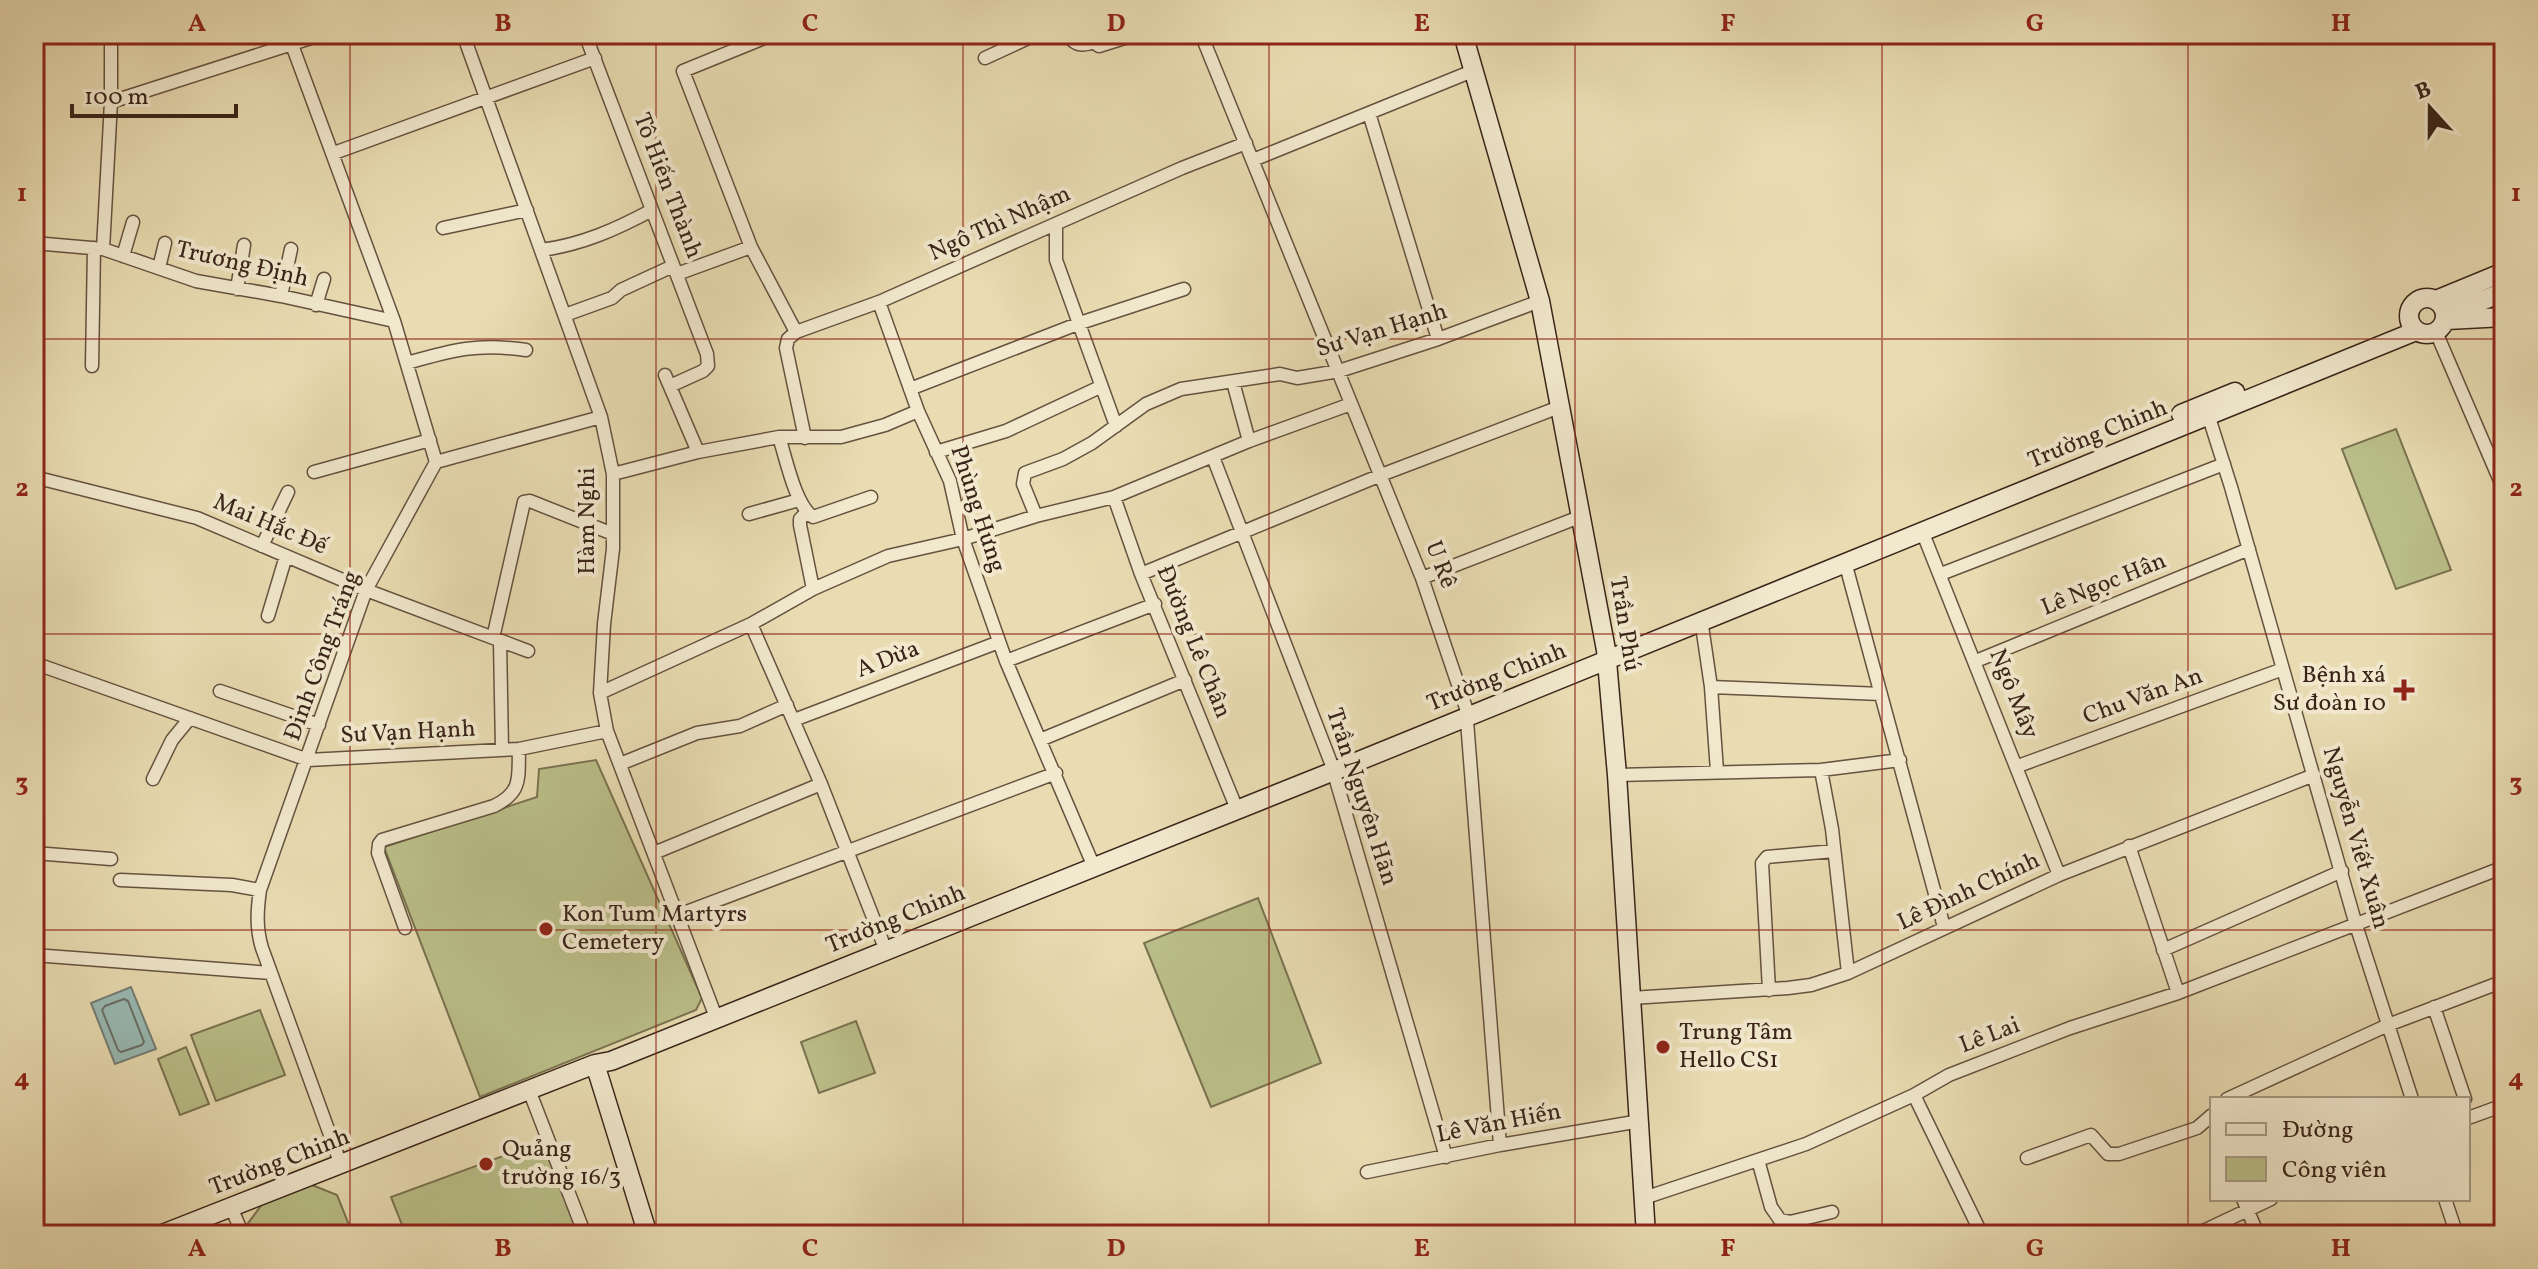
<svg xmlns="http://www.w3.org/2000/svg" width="2538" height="1269" font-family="Vollkorn,serif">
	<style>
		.green { fill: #babf89; stroke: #7a7251; stroke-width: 2 }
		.water { fill: #99bab4; stroke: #737e76; stroke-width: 2 }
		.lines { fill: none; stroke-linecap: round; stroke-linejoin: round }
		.shore { stroke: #696f66; stroke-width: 2 }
		.street-casing { stroke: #65523f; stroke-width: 15 }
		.secondary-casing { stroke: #392419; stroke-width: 21 }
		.street { stroke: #f1e8cd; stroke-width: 12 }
		.secondary { stroke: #f1e8cd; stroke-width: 18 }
		.grid { fill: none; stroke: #8f2418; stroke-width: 2; stroke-opacity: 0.55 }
		.poi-dot { fill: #8f2418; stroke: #f1e8cd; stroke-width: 3 }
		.labels { text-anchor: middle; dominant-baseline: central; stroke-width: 8; stroke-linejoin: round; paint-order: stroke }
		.street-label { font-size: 24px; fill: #392419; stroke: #f1e8cd }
		.poi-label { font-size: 24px; fill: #392419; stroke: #f1e8cd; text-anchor: start }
		.neatline { fill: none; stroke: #8f2418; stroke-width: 3 }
		.grid-label { font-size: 26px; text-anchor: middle; font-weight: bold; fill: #8f2418 }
	</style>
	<rect width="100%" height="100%" fill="#e9dcb2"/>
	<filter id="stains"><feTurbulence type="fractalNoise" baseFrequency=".0025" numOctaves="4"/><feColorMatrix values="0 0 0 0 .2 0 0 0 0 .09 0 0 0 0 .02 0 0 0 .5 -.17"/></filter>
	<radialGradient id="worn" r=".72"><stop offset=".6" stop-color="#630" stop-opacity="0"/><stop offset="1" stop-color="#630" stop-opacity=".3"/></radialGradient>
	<path class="green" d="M 2396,429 L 2451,570 L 2396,589 L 2342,449 Z
		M 596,760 L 702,998 L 696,1010 L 480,1097 L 384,847 L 537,797 L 539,769 Z
		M 1258,898 L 1321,1063 L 1211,1107 L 1144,943 Z
		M 260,1010 L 285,1075 L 216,1101 L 191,1035 Z
		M 856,1021 L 875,1073 L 819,1093 L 801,1042 Z
		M 186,1047 L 209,1104 L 180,1115 L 158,1059 Z
		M 547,1140 L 583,1231 L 571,1235 L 406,1235 L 391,1197 Z
		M 312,1185 L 337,1195 L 353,1235 L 250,1235 L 246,1226 L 263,1203 Z"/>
	<path class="water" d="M 131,987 L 156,1049 L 115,1064 L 91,1003 Z"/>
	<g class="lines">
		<path class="shore" d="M 124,999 L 128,1001 L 144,1042 L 142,1045 L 121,1052 L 118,1050 L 102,1010 L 105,1006 Z"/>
		<defs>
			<path id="street" d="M 288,34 L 394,321 L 436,462 L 366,590 L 260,890 C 257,911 256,928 262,948 L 341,1165
				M 463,34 L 601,417 L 613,474 L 613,549 L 604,624 L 600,693 L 607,731 L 714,1012
				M 585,34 L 707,354 L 708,366 L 703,371 L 670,386
				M 1065,34 C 1074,43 1080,48 1093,42
				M 1088,34 L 1093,42 L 1099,46 L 1137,34
				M 1201,34 L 1422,578 L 1466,708 L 1500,1145
				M 985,58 L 1037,34
				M 111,102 L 323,34
				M 1369,113 L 1438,339
				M 334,153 L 595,58
				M 1253,160 L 1475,70
				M 1056,224 L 1056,260 L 1116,426
				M 443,228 L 527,210
				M 34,243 L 103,249 L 196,281 L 281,296 L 394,321
				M 751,247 L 683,71 L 774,34
				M 103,249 L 111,102 L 111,34
				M 541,250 C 581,245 617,229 652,210
				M 123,256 L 133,222
				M 159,268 L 165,243
				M 677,274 L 751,247 L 796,332
				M 237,289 L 244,245
				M 281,296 L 291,249
				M 316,305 L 324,279
				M 565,315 L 612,298 L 621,290 L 673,266
				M 2436,332 L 2504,490
				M 407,363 C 453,350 477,343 526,350
				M 92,366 L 94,248
				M 665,375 L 698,452
				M 910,389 L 1080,323 L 1184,289
				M 2206,408 L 2231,487 L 2356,925 L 2412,1099
				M 918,411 L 879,302 L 1182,168 L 1246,143
				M 779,437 C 786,458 795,505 813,517 L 871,497
				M 805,438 L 786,348 L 788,339 L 796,332 L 879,302
				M 1249,441 L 1351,404
				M 936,452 L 1006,431 L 1100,387
				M 1213,457 L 1331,763 L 1446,1157
				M 436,462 L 601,417
				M 314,472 L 430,440
				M 613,474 L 698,452 L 779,437 L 841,437 L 885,425 L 918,411 L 950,481 L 963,539 L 1006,661 L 1094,867
				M 34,477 L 197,518 L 366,590 L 528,651
				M 1114,497 L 1141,574 L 1234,802
				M 806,513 L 800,519 L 800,525 L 813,589
				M 749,514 L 799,500
				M 1036,516 L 1023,484 L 1025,473 L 1063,459 L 1092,443 L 1146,404 L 1181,389 L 1280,374 L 1297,378 L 1339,371 L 1438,339 L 1540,301
				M 1922,531 L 2059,875
				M 262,546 L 288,492
				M 1845,562 L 1944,927
				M 1141,574 L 1381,475 L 1562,406
				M 1941,574 L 2224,464
				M 1422,578 L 1582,516
				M 268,616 L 286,556
				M 1701,619 L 1711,687 L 1717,771
				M 751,624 L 821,784 L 883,943
				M 493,638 L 524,502 L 530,501 L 613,534
				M 500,641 L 502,750
				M 1006,661 L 1155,604
				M 1976,661 L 2249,549
				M 34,663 L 308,760 L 519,749 L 607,731
				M 1711,687 L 1881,694
				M 220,691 L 319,725
				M 600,693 L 751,624 L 813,589 L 888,556 L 963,539 L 1036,516 L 1114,497 L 1249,441 L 1233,382
				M 794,720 L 999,642
				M 1040,740 L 1185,680
				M 620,764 L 697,733 L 740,726 L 787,705
				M 2018,766 L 2283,669
				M 1821,770 L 1832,829 L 1848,973
				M 1617,775 L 1821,770 L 1900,760
				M 153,779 L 172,740 L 190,718
				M 2129,846 L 2178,993
				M 34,853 L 111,859
				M 654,853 L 821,784
				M 120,880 L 232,885 L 260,890
				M 678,915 L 1056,773
				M 405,928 L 378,853 L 379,844 L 382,840 L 494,806 C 523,792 518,777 519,749
				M 2163,950 L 2342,871
				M 34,955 L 271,973
				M 1769,990 L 1762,863 L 1767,857 L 1834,851
				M 1631,998 L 1788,988 L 1811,985 L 1848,973 L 2059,875 L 2314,775
				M 2434,1007 L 2465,1099
				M 529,1090 L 585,1235
				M 1914,1095 L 1982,1235
				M 2227,1099 L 2388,1025 L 2504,981
				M 2468,1118 L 2504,1105
				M 2027,1158 L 2091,1135 L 2108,1154 L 2119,1154 L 2197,1128 L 2212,1115
				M 1758,1160 L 1771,1207 L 1780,1220 L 1790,1222 L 1832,1212
				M 1367,1172 L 1500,1145 L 1640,1121
				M 1644,1198 L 1806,1144 L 1914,1095 L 1949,1075 L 2070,1028 L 2178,993 L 2504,867
				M 2243,1199 L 2258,1235
				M 2445,1199 L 2457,1235
				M 231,1207 L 243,1235
				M 2195,1235 L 2271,1199
				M 2500,1235 L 2504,1233"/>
			<path id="secondary" d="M 1463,34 L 1540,301 L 1606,650 L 1617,775 L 1646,1235
				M2409 316a18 18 0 1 1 36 0a18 18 0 1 1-36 0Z
				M 2436,300 L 2504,272
				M 2445,315 L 2504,292
				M 2447,320 L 2504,317
				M 2181,414 L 2235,392
				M 595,1064 L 648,1235
				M 160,1235 L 595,1064 L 611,1061 L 1334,771 L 2416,331"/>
		</defs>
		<use href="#street" class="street-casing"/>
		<use href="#secondary" class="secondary-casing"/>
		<use href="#street" class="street"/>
		<use href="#secondary" class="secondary"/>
	</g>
	<path class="grid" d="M 350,34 L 350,1235M 656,34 L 656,1235M 963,34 L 963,1235M 1269,34 L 1269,1235M 1575,34 L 1575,1235M 1882,34 L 1882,1235M 2188,34 L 2188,1235M 34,339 L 2504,339M 34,634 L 2504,634M 34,930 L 2504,930"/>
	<g class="poi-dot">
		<path d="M2400 678h8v8h8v8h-8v8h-8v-8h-8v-8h8z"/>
		<circle cx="546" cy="929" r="8"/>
		<circle cx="1663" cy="1047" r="8"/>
		<circle cx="486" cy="1164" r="8"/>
	</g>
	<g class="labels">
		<g class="street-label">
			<text transform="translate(667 186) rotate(69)">Tô Hiến Thành</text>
			<text transform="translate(1000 224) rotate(-24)">Ngô Thì Nhậm</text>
			<text transform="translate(242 265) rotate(13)">Trương Định</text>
			<text transform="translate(1382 331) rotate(-17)">Sư Vạn Hạnh</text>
			<text transform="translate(2098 435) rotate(-22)">Trường Chinh</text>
			<text transform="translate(977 509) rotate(72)">Phùng Hưng</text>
			<text transform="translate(588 521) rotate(-90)">Hàm Nghi</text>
			<text transform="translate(270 525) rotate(23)">Mai Hắc Đế</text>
			<text transform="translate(1440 565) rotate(69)">U Rê</text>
			<text transform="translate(2104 585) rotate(-22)">Lê Ngọc Hân</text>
			<text transform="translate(1624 624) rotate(81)">Trần Phú</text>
			<text transform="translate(1193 642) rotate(68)">Đường Lê Chân</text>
			<text transform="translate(323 656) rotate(-70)">Đinh Công Tráng</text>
			<text transform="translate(888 660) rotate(-21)">A Dừa</text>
			<text transform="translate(1497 678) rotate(-22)">Trường Chinh</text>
			<text transform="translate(2013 694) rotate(68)">Ngô Mây</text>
			<text transform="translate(2143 697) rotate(-20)">Chu Văn An</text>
			<text transform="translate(408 733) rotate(-3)">Sư Vạn Hạnh</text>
			<text transform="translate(1361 797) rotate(72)">Trần Nguyên Hãn</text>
			<text transform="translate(2355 838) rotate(74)">Nguyễn Viết Xuân</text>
			<text transform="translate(1969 892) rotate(-25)">Lê Đình Chính</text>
			<text transform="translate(896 920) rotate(-22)">Trường Chinh</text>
			<text transform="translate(1990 1036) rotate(-21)">Lê Lai</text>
			<text transform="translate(1499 1124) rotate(-11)">Lê Văn Hiến</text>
			<text transform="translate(280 1163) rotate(-21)">Trường Chinh</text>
		</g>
		<g class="poi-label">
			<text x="2386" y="676" text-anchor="end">Bệnh xá<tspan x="2386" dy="28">Sư đoàn 10</tspan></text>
			<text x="562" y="915">Kon Tum Martyrs<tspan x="562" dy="28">Cemetery</tspan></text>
			<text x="1679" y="1033">Trung Tâm<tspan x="1679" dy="28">Hello CS1</tspan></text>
			<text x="502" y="1150">Quảng<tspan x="502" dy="28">trường 16/3</tspan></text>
		</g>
	</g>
	<rect width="2538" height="1269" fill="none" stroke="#e9dcb2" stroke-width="88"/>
	<rect x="2210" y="1097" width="260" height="104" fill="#f1e8cd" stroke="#a79a85" stroke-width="2"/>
	<rect x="2226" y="1123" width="40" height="12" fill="#f1e8cd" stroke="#a79a85" stroke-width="2"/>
	<text x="2282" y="1137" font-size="24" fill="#392419">Đường</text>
	<rect x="2226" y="1157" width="40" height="24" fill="#babf89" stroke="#a79a85" stroke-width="2"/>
	<text x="2282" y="1177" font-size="24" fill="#392419">Công viên</text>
	<g transform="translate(2430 108) rotate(339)" stroke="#f1e8cd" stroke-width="6" paint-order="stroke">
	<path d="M0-6L14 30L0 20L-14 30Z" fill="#392419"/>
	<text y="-12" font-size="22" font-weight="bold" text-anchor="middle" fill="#392419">B</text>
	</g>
	<path d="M72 104v12h164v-12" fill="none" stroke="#392419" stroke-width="4"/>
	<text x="84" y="104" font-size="24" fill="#392419" stroke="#f1e8cd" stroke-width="6" paint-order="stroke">100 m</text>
	<rect x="44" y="44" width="2450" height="1181" class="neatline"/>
	<g class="grid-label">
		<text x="197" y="31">A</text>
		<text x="503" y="31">B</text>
		<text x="810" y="31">C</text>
		<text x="1116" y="31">D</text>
		<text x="1422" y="31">E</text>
		<text x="1728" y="31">F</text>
		<text x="2035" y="31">G</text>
		<text x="2341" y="31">H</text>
		<text x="22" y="201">1</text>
		<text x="2516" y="201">1</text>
		<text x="22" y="496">2</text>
		<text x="2516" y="496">2</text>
		<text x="22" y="791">3</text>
		<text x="2516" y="791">3</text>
		<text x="22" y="1086">4</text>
		<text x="2516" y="1086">4</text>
		<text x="197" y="1256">A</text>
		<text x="503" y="1256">B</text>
		<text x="810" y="1256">C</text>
		<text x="1116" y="1256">D</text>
		<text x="1422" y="1256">E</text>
		<text x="1728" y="1256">F</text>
		<text x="2035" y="1256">G</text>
		<text x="2341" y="1256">H</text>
	</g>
	<rect width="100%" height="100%" filter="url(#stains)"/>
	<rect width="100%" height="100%" fill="url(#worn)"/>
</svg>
